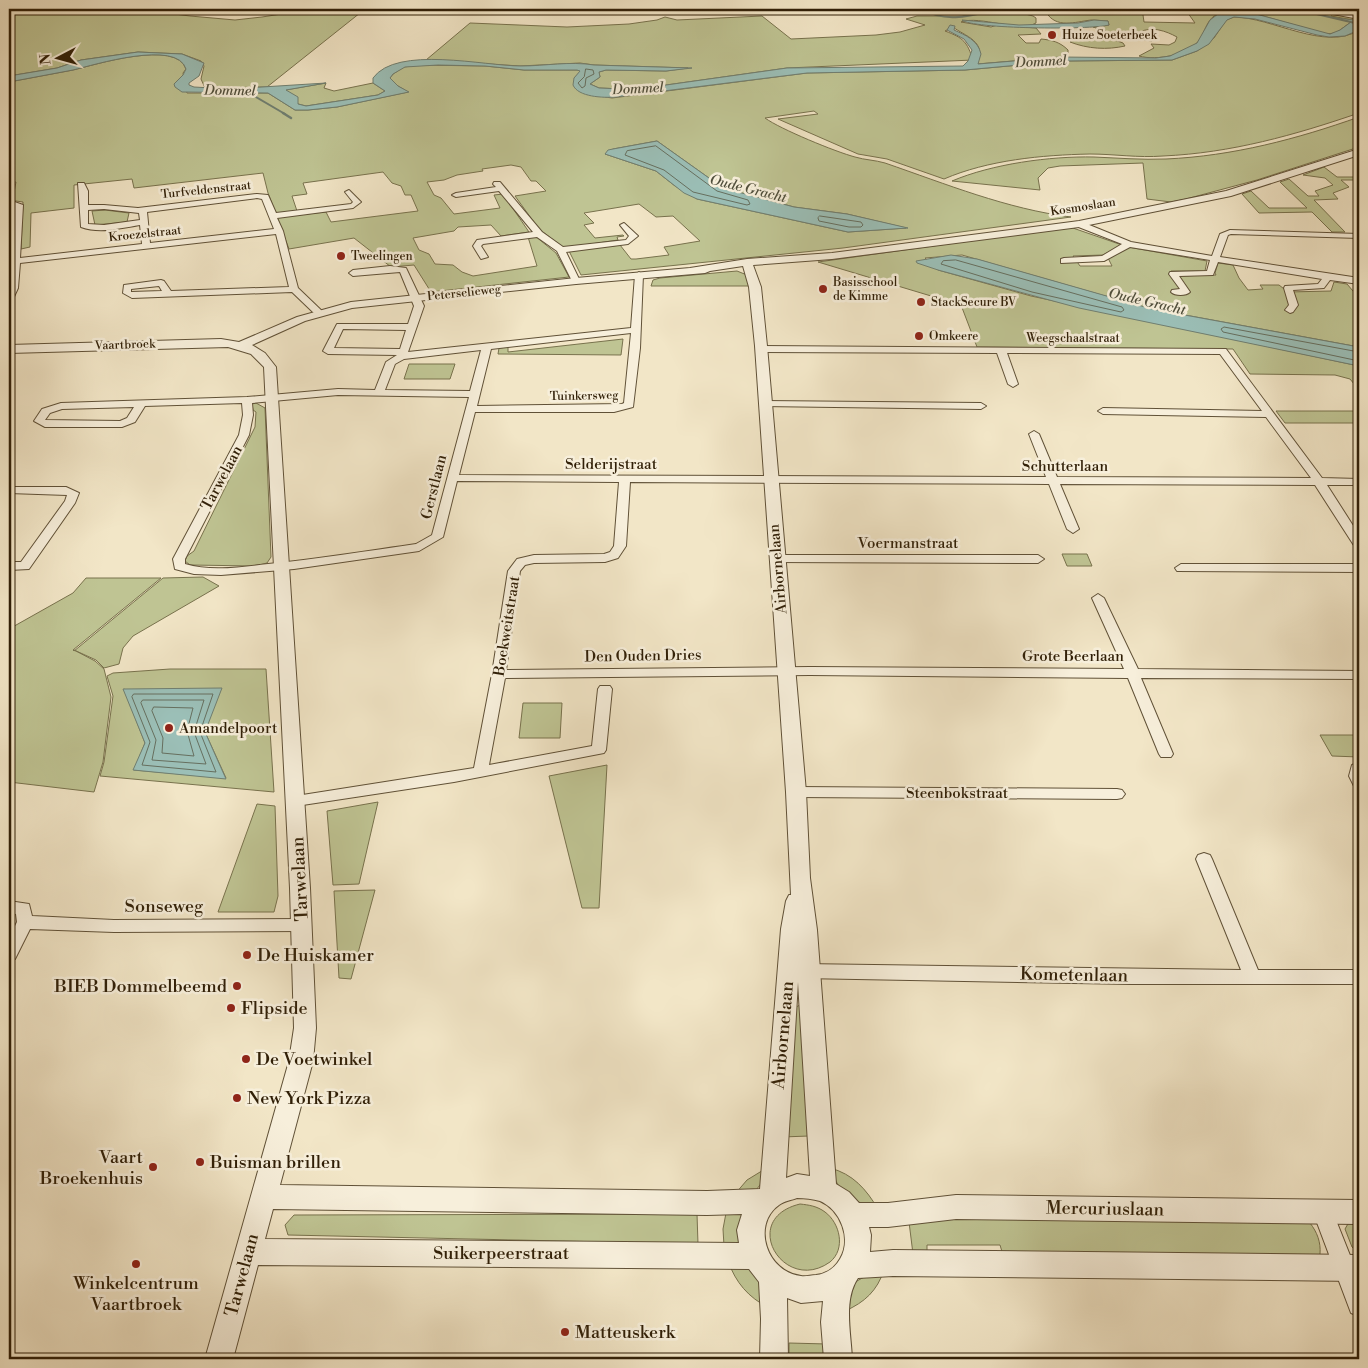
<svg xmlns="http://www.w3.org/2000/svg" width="1368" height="1368" font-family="'Libre Bodoni',serif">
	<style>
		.green { fill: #bfc493; stroke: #78724d; fill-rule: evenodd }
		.water { fill: #9bbfb7; stroke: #707f71 }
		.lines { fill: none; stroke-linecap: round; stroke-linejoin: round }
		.shore { stroke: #666f5f; stroke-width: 1 }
		.stream-far1 { stroke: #707f71; stroke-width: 2 }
		.stream { stroke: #707f71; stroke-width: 2.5 }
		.minor-casing { stroke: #605137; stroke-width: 2 }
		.tertiary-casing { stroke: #605137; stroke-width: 2 }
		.minor { fill: #f7efdb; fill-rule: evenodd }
		.tertiary { fill: #f7efdb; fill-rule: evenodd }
		.poi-dot { fill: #8f2418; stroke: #f7efdb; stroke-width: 2 }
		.labels { text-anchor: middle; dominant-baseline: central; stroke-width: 5; stroke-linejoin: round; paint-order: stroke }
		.far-poi-label { font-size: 12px; fill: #301f07; stroke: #f7efdb; text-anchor: start }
		.far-street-label { font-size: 12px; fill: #301f07; stroke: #f7efdb }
		.far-water-label { font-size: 14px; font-style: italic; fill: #504f3c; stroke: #f7efdb }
		.street-label { font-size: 15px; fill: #301f07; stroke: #f7efdb }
		.poi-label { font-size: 15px; fill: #301f07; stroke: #f7efdb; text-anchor: start }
		.near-street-label { font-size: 18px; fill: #301f07; stroke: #f7efdb }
		.near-poi-label { font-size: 18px; fill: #301f07; stroke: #f7efdb; text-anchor: start }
	</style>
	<rect width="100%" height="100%" fill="#f2e6c7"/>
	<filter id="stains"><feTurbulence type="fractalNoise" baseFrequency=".004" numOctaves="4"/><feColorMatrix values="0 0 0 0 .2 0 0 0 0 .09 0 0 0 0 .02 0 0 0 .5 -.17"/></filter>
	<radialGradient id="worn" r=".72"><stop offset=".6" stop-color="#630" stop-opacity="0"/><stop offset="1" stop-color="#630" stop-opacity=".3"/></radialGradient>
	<path class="green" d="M 9,9 L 136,9 L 190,16 L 235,20 L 262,17 L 314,9 L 365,9 L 267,87 L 205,88 L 201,79 L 204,66 L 201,61 L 182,54 L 138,52 L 81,60 L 57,68 L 9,76 Z
		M 1006,9 L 1033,16 L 1036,18 L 1036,23 C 1019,33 980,15 961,22 L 991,27 L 997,25 L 1036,28 L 1041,34 L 1018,35 L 1026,43 L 1039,43 L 1041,39 C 1052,40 1060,42 1068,50 L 1068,53 L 1061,57 L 977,64 C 988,41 964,36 953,27 L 945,31 C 964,38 967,42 973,60 L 787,68 L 652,87 L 623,89 L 599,88 L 590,84 L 600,77 L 599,72 L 606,70 L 666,71 L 688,68 L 594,65 L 580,63 L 520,66 L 426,60 L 470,23 L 567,27 L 629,24 L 657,20 L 665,17 L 677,20 L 762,16 L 791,39 L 876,35 L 900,32 L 925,25 L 906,19 L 917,16 L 962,16 Z
		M 1049,9 L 1139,9 L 1143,15 L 1144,22 L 1195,23 L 1185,9 L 1245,9 L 1249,13 C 1239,12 1228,10 1218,14 C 1207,18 1206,30 1200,39 C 1190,55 1156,61 1139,56 L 1154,48 L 1151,44 L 1169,45 L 1175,42 L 1177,37 C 1166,31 1152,26 1140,32 L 1152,38 L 1152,41 L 1123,37 L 1093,27 L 1109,25 L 1108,21 C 1103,21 1097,20 1091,20 C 1075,22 1056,29 1046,12 Z
		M 1251,9 L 1312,9 L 1356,17 L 1353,20 L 1331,16 L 1351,22 L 1336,33 L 1326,34 L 1256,14 Z
		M 1234,17 C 1271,17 1326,52 1359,30 L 1359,113 C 1295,135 1231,153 1163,156 C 1138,158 1114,154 1090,154 C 1042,155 988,160 944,179 L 887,159 L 858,154 L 778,119 L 818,114 L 814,111 L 765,118 C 780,129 836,152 855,157 C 865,160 875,160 885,163 C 946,184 1007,209 1071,217 L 843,248 L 581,275 L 569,251 L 620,245 L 631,259 L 636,259 L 669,255 L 664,247 L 700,241 L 673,216 L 656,217 L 639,204 L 584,213 L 594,223 L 584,225 L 595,238 L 623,235 L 624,236 L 617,237 L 618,240 L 564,248 L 539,229 L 515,196 L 546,191 L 536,181 L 531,181 L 521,167 L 511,165 L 482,169 L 483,171 L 457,175 L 444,180 L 427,182 L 434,195 L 441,198 L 454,214 L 500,208 L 494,195 L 503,194 L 529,232 L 501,236 L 491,225 L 458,227 L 454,231 L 413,238 L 419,250 L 429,254 L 435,264 L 453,265 L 462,272 L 473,276 L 537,266 L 528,237 L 535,236 L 556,253 L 569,277 L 431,292 L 414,265 L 391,267 L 354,238 L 289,249 L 277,217 L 326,212 L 331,222 L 418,211 L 411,195 L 405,195 L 401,186 L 392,183 L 383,172 L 303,183 L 307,194 L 292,196 L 297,211 L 276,214 L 268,193 L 263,173 L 134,188 L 132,179 L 74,185 L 74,208 L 31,213 L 30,247 L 21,249 L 23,202 L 9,200 L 9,193 L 14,192 L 16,182 L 9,183 L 9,82 C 30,78 52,74 73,70 C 94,65 177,39 186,69 L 183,73 L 187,93 L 268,93 L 295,110 L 308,110 L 337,107 L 408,92 L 398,86 L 390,78 L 393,74 L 404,67 L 419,65 L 485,66 L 524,70 L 577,70 L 581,71 L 574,78 L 587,94 L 612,98 L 807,73 L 965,70 L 1063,61 L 1172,60 L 1197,51 L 1214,38 L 1226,20 ZM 657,141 L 723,188 L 794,207 L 847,214 L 906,228 L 848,232 L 697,199 L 675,186 L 656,171 L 605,154 L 613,149 Z
		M 1075,38 L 1109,38 L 1123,43 L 1125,46 C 1107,50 1088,49 1070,42 Z
		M 326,83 L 324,88 L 334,91 L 373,83 L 385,91 L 378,95 L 306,106 L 298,104 L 285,90 Z
		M 1359,117 L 1359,147 L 1257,180 L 1186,199 L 1171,202 L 1147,199 L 1143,163 L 1060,166 L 1048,168 L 1038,178 L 1040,190 L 952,181 C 992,164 1050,156 1094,157 C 1118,158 1142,160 1166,159 C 1233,156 1297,139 1359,117 Z
		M 1324,167 L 1337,177 L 1359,177 L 1359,180 L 1341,180 L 1349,187 L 1333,193 L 1338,199 L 1314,200 L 1345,232 L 1332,232 L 1312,212 L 1259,213 L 1242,194 L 1251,191 L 1269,208 L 1307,208 L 1280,182 L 1289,179 L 1308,196 L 1319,196 L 1315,191 L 1333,185 L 1325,178 L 1303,175 Z
		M 105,210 L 129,213 L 127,222 L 95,225 L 92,211 Z
		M 1070,227 L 1122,245 L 1103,255 L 1073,256 L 1080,266 L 1112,266 L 1108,258 L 1128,247 L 1207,261 L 1205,271 L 1171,271 L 1174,276 L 1216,275 L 1215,273 L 1218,263 L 1233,265 L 1239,278 L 1248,290 L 1263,289 L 1260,285 L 1279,285 L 1288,292 L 1331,291 L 1334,282 L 1347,284 L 1359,298 L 1359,347 L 1147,308 L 962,255 L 925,258 L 938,270 L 1031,296 L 1359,366 L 1359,390 L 1350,379 L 1335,375 L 1250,374 L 1233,349 L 977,347 L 961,305 L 818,262 Z
		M 737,271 L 747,275 L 749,286 L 651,286 L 653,280 L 660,278 Z
		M 623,339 L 621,355 L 498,354 L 499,348 L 508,347 L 508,352 Z
		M 409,364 L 455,364 L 450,379 L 404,379 Z
		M 256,403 L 265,408 L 271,557 L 267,563 L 255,566 L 190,565 L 185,561 L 187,556 L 194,551 L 255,427 L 256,412 L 253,410 L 252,404 Z
		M 1276,411 L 1359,411 L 1359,423 L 1285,423 Z
		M 1062,554 L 1087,554 L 1092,566 L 1067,566 Z
		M 203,577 L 219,586 L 133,636 L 123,648 L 119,664 L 104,668 L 96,660 L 74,650 L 95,661 L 104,669 L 111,697 L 103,762 L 94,792 L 9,782 L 9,629 L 73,593 L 86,578 L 161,578 L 73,650 L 74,651 L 163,578 Z
		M 170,669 L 266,669 L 274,792 L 100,776 L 104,762 L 113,696 L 107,676 L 113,673 ZM 124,689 L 205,732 L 226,778 L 134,770 L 145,743 Z
		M 523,703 L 562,703 L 560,738 L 519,738 Z
		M 1320,735 L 1359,735 L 1359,757 L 1332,756 Z
		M 607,765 L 599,908 L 582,908 L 549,776 Z
		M 378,802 L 359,884 L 333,885 L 327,811 Z
		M 257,804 L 275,806 L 278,896 L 274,912 L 218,912 Z
		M 375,890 L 351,979 L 339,978 L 334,891 Z
		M 800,1005 L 809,1136 L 782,1137 L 796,1007 Z
		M 830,1168 C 853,1174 866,1189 878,1209 C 852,1201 840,1195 830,1168 Z
		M 765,1169 L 764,1180 L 756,1190 L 735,1194 L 747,1180 Z
		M 800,1204 C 809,1205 817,1206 825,1212 C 840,1223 846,1249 830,1262 C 784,1295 738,1219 800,1204 Z
		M 740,1212 L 744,1216 L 741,1241 L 736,1244 L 724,1246 L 723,1229 L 726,1213 Z
		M 697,1214 L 698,1244 L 288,1235 L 285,1225 L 294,1215 Z
		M 956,1215 L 1310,1223 C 1317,1232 1321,1242 1320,1254 L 1313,1258 L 1003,1255 L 1000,1245 L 927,1245 L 927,1254 L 913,1254 L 909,1222 Z
		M 1354,1219 L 1359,1219 L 1359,1253 L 1352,1247 L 1345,1229 L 1349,1222 Z
		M 728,1261 C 761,1271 758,1278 769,1308 C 748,1297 736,1283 728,1261 Z
		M 884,1270 C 877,1291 865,1302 845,1311 L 855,1282 L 868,1275 Z
		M 789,1343 L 827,1344 L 828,1359 L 789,1359 Z"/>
	<path class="water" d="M 1245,9 L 1251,9 L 1256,14 L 1330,34 L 1340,30 L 1351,22 L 1330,17 L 1353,20 L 1359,15 L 1359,30 L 1345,36 L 1329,37 L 1317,35 L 1255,19 L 1234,17 L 1227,20 L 1209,44 L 1197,51 L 1172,60 L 1063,61 L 965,70 L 807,73 L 616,97 C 603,98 578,97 573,85 L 574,78 L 580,71 L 577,70 L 524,70 L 485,66 L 438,65 L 405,67 L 393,74 L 390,78 L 398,86 L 409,92 L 337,107 L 308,110 L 295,110 L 268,93 L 182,92 L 175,87 L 174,84 L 183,75 L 186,69 C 177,39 94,65 73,70 C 52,74 30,78 9,82 L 9,76 L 57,68 L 81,60 L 138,52 L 182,54 L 204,63 L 199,76 L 189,83 L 189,85 L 194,87 L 230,89 L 326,83 L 286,90 L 298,97 L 298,104 L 306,106 L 378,95 L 385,91 L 373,83 L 373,78 C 397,45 484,66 521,66 C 545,66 570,61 594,65 L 692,68 L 666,71 L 606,70 L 599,72 L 600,77 L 590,84 L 599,88 L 623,89 L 652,87 L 787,68 L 963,66 L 968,61 L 972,50 L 964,39 L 947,30 L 950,25 L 955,26 L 954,30 C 965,35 978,40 981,54 L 978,64 L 1061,57 L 1156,58 L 1170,56 L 1197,43 L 1210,20 L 1218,14 L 1249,13 Z
		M 962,20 L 1019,25 L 1078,23 L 1094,20 L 1108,21 L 1109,25 C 1091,30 971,29 962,20 Z
		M 657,141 L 723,188 L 794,207 L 847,214 L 908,228 L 848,232 L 697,199 L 684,193 L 656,171 L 605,154 L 608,150 L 613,149 Z
		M 951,255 L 977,259 L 1152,309 L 1359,347 L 1359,366 L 1079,308 L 938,270 L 917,263 L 916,261 Z
		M 222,688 L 205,732 L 226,779 L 133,770 L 145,743 L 123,689 Z"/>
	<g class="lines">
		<path class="shore" d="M 586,69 L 593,70 L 594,74 L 586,78 L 585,86 L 582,88 L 578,83 L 584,77 Z
			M 656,146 L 717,191 L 748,200 L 750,204 L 747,205 L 693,192 L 664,170 L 625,155 L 627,151 Z
			M 820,216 L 861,222 L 863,225 L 861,227 L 849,227 L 819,221 L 818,218 Z
			M 956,260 L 1122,307 L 1124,310 L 1121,312 L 1032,292 L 941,264 L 943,261 Z
			M 1359,352 L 1224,327 L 1221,329 L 1223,332 L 1359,361
			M 134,694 L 213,694 L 200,732 L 216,772 L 142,765 L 150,742 L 132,697 Z
			M 143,700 L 204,700 L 194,732 L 206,764 L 152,760 L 156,740 L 141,703 Z
			M 154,707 L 193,708 L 187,731 L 194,756 L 162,753 L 163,738 L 152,711 Z"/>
		<path class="stream-far1" d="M 922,9 C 946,24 973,15 999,9
			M 1295,9 L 1355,23
			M 249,93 L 285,114"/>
		<path class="stream" d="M 283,113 L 291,118"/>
		<defs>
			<path id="minor" d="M 494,182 L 500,182 L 542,232 L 563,247 L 626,240 L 629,236 L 620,225 L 624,223 L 638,236 L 628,244 L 566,252 L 580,281 L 576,284 L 572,281 L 557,251 L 537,237 L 483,244 L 481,246 L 488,257 L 481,259 L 473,246 L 477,240 L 533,232 L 499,191 L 456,197 L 452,195 L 456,193 L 496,187 L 493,184 Z
				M 78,183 L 84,183 L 88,191 L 88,205 L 104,205 L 138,208 L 257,194 L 268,195 L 276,213 L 351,204 L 353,202 L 345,192 L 349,190 L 361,202 L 353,208 L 277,218 L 283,231 L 298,288 L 322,311 L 322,315 L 316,315 L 292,292 L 132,298 L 123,293 L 124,285 L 161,280 L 164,281 L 171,291 L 289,287 L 276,234 L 20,263 L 18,288 L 12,301 L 9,302 L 15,206 L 9,204 L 9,200 L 23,205 L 20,258 L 142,244 L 140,225 C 121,228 100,234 81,227 ZM 257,198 L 262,199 L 274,229 L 150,243 L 147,212 ZM 104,209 L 139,213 L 140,220 L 104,225 L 88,224 L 88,210 ZM 159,286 L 162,291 L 131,292 L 131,289 Z
				M 1076,222 L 1082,222 L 1131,242 L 1212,256 L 1220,234 L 1230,230 L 1359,234 L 1359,238 L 1231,234 L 1228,235 L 1220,257 L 1359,278 L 1359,284 L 1330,280 L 1324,288 L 1293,290 L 1298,305 L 1293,312 L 1290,313 L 1285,310 L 1289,305 L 1284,288 L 1285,286 L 1318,284 L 1322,279 L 1218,262 L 1213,275 L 1179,276 L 1190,292 C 1186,296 1175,296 1171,292 L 1172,290 L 1180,289 L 1169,274 L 1170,272 L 1207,271 L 1210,260 L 1130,247 L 1104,261 L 1061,263 L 1061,259 L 1064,258 L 1102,256 L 1122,244 L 1076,226 Z
				M 390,266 L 406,268 L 424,306 L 408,352 L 631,328 L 635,275 L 639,272 L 643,275 L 640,348 L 633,407 L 614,412 L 475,412 L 459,475 L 1046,477 L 1029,434 L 1034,431 L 1039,434 L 1057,477 L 1311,478 L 1266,417 L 1103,414 L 1098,411 L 1103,408 L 1262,411 L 1220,354 L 1007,353 L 1018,384 L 1013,387 L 1008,384 L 997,353 L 761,352 L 756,349 L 761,346 L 1226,349 L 1322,478 L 1359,479 L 1359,485 L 1327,485 L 1359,535 L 1359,548 L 1355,547 L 1315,485 L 1060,484 L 1079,529 L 1073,533 L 1067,529 L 1049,484 L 630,482 L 626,546 L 618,558 L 605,562 L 534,563 L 525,565 L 520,571 L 506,670 L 810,667 L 1124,669 L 1092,598 L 1098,594 L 1104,598 L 1138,669 L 1359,671 L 1359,679 L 1141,678 L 1173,754 L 1171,757 L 1161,757 L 1159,754 L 1128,678 L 810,675 L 505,678 L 489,765 L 592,746 L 598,689 L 600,686 L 610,686 L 612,689 L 606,750 L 604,753 L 454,782 L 296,806 L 291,805 L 288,801 L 291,797 L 296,796 L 474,768 L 492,674 L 508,571 L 517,559 L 534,555 L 604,554 L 610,552 L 614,546 L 619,482 L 457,481 L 443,537 L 419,551 L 294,569 L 221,575 L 194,574 L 175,569 L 173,559 L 239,435 L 243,415 L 242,403 L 145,406 L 135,422 L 122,427 L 45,427 L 34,421 L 42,409 L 61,403 L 247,397 L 338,389 L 375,390 L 386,362 L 397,355 L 328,354 L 323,351 L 337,324 L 408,324 L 414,306 L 400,272 L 353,276 L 349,273 L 353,270 ZM 343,329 L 406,330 L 400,349 L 334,348 ZM 631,333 L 624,403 L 622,404 L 477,406 L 491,349 ZM 481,350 L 470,391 L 385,390 L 395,364 L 404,359 ZM 338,395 L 469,397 L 432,535 L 416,544 C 367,551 318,559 268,564 C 242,567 211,572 185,564 L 185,559 L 249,435 L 253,415 L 252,403 ZM 134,407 L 127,418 L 120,421 L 45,420 L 50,413 L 62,409 Z
				M 764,401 L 981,403 L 986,406 L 981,409 L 760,406 L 760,402 Z
				M 9,487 L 66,487 L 79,493 L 75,503 L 29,569 L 9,570 L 9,562 L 21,562 L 65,501 L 67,495 L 9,493 Z
				M 777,555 L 1038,555 L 1044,559 L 1038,563 L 773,562 L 771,559 L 773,556 Z
				M 1181,564 L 1359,564 L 1359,572 L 1177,571 L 1175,568 Z
				M 1359,762 L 1359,787 L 1354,786 L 1349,776 L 1352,765 Z
				M 796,787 L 1117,789 L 1122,790 L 1125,794 L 1122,798 L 1117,799 L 796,797 L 791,796 L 788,792 L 791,788 Z
				M 1204,853 L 1210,855 L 1212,859 L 1258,970 L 1359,970 L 1359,984 L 1131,984 L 802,978 L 796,976 L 793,971 L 796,966 L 802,964 L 1241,970 L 1196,859 L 1198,855 Z
				M 9,901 L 29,904 L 32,916 L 114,920 L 302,919 L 308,920 L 310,925 L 308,930 L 302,931 L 114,932 L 30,929 L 15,959 L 9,961 L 9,938 L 17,922 L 16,914 L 9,913 Z
				M 1323,1202 L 1330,1205 L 1359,1278 L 1359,1316 L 1351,1313 L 1313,1212 L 1316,1205 Z"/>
			<path id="tertiary" d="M 1314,9 L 1326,9 L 1359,15 L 1359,19 L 1317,11 Z
				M 1359,149 L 1359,155 L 1231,196 L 1079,227 L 832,259 L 753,265 L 761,287 L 767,346 L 806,792 L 810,878 L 817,930 L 836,1184 L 849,1192 L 859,1203 L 888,1203 L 956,1195 L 1359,1200 L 1359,1224 L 956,1219 L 888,1227 L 869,1227 L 871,1235 L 870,1252 L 893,1250 L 1359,1255 L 1359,1281 L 893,1276 L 858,1278 C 843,1300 851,1333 852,1359 L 824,1359 L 821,1322 L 823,1301 L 801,1303 L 787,1298 L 788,1359 L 760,1359 L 761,1319 L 759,1282 L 749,1269 L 258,1265 L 233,1359 L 205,1359 L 289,1061 L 294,1028 L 290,888 L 264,367 L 251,354 L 228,347 L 9,353 L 9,345 L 221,339 L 239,342 L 297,317 L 351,302 L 576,278 L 690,268 L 747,259 L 832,253 L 1079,221 L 1226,191 ZM 743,266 L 749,287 L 755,346 L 786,792 L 791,895 L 789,895 L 786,901 L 781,929 L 760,1189 L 707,1191 L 280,1185 L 313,1061 L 316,1028 L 310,888 L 276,367 L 265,353 L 252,345 L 305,321 L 352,308 L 576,284 L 705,273 L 710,271 ZM 798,982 L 810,1176 L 797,1174 L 786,1178 ZM 797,1198 C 804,1198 813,1199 820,1201 C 841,1210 852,1239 840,1259 C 835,1268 826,1274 816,1275 C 811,1275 805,1277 801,1276 C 767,1272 751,1225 779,1205 C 784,1201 792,1200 797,1198 ZM 273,1209 L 707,1215 L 742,1214 L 737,1230 L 739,1243 L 265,1239 Z"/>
		</defs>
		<use href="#minor" class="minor-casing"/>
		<use href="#tertiary" class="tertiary-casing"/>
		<use href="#minor" class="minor"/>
		<use href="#tertiary" class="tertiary"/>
	</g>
	<g class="poi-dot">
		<circle cx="1052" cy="35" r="5"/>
		<circle cx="341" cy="256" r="5"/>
		<circle cx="823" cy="289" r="5"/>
		<circle cx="921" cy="302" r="5"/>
		<circle cx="919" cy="336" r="5"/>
		<circle cx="169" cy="728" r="5"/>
		<circle cx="247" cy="955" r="5"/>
		<circle cx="237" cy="986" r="5"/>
		<circle cx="231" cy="1008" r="5"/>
		<circle cx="246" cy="1059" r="5"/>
		<circle cx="237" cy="1098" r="5"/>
		<circle cx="200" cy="1162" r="5"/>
		<circle cx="153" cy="1167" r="5"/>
		<circle cx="136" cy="1264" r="5"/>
		<circle cx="565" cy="1332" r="5"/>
	</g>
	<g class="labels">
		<g class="far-poi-label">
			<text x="1062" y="35">Huize Soeterbeek</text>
			<text x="351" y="256">Tweelingen</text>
			<text x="833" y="282">Basisschool<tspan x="833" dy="14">de Kimme</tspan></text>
			<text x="931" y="302">StackSecure BV</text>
			<text x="929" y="336">Omkeere</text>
		</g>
		<g class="far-street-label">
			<text transform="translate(206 190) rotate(-6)">Turfveldenstraat</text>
			<text transform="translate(1083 207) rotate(-9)">Kosmoslaan</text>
			<text transform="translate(145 234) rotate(-6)">Kroezelstraat</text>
			<text transform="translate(464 293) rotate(-6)">Peterselieweg</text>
			<text x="1073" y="338">Weegschaalstraat</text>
			<text transform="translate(125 345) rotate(-2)">Vaartbroek</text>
			<text transform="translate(584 396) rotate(-1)">Tuinkersweg</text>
		</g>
		<g class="far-water-label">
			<text transform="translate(1041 62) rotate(-3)">Dommel</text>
			<text transform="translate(638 89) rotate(-3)">Dommel</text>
			<text transform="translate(230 91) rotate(1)">Dommel</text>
			<text transform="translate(748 189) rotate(14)">Oude Gracht</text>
			<text transform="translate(1147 302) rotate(13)">Oude Gracht</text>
		</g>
		<g class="street-label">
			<text x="611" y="464">Selderijstraat</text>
			<text x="1065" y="466">Schutterlaan</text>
			<text transform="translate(222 478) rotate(-62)">Tarwelaan</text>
			<text transform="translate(434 487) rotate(-76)">Gerstlaan</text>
			<text x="908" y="543">Voermanstraat</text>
			<text transform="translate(778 569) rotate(-95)">Airbornelaan</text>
			<text transform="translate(507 626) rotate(-81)">Boekweitstraat</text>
			<text transform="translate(643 656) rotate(-1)">Den Ouden Dries</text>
			<text x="1073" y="656">Grote Beerlaan</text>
			<text x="957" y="793">Steenbokstraat</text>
		</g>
		<g class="poi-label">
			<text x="179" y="728">Amandelpoort</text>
		</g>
		<g class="near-street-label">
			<text transform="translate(300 879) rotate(-93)">Tarwelaan</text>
			<text x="164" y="906">Sonseweg</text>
			<text transform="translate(1074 975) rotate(1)">Kometenlaan</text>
			<text transform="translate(783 1035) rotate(-85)">Airbornelaan</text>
			<text transform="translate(1105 1209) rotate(1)">Mercuriuslaan</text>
			<text x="501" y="1253">Suikerpeerstraat</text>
			<text transform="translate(242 1275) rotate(-75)">Tarwelaan</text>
		</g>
		<g class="near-poi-label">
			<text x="257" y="955">De Huiskamer</text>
			<text x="227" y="986" text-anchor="end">BIEB Dommelbeemd</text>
			<text x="241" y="1008">Flipside</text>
			<text x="256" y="1059">De Voetwinkel</text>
			<text x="247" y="1098">New York Pizza</text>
			<text x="143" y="1157" text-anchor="end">Vaart<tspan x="143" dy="21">Broekenhuis</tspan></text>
			<text x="210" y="1162">Buisman brillen</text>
			<text x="136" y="1283" text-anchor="middle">Winkelcentrum<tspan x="136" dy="21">Vaartbroek</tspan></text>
			<text x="575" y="1332">Matteuskerk</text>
		</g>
	</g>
	<rect width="1368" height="1368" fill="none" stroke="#f2e6c7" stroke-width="30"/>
	<rect x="10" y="10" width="1348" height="1348" fill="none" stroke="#301f07" stroke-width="2.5"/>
	<rect x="15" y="15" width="1338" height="1338" fill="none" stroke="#301f07"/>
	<g transform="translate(58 58) rotate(264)" stroke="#f7efdb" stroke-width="4" paint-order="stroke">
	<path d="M0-4L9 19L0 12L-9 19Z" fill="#301f07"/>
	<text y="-8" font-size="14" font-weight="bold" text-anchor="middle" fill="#301f07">N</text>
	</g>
	<rect width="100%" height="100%" filter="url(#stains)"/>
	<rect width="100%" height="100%" fill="url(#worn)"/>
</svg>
